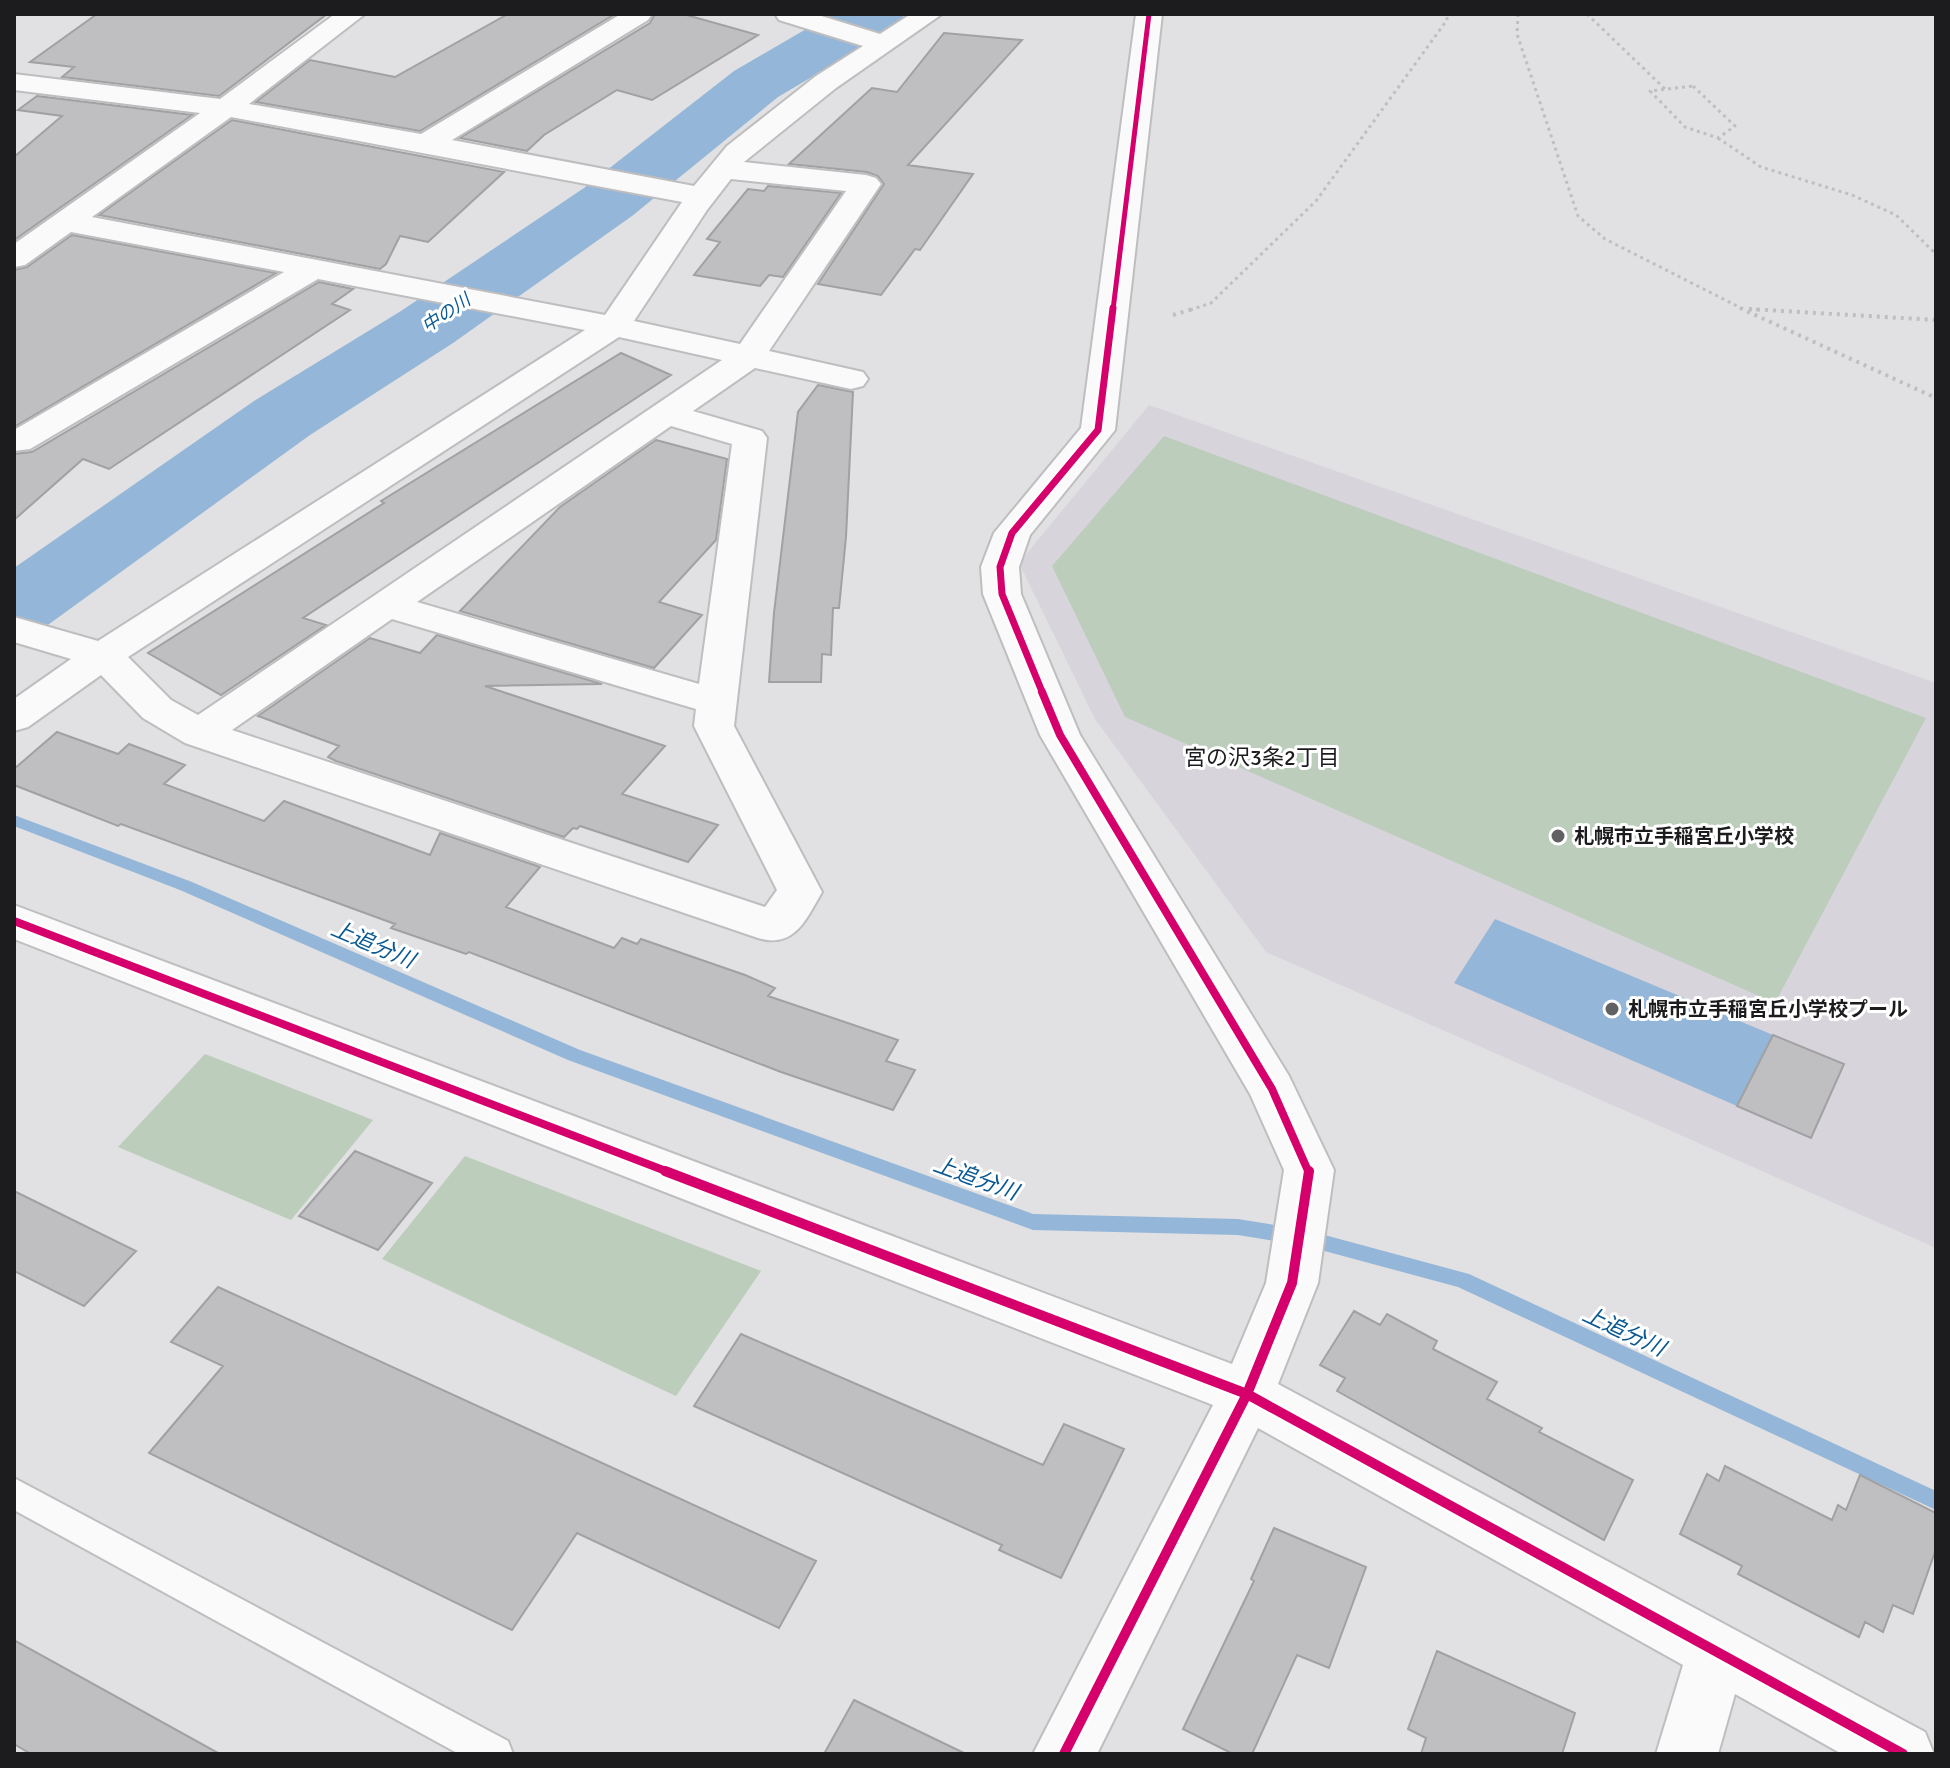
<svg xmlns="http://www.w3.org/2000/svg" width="1950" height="1768" font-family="Signika,'Noto Sans JP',sans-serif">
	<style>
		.built { fill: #d8d4dc }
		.green { fill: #bccdbc }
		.water { fill: #94b6d8 }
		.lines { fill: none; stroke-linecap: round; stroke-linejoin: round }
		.stream { fill: #94b6d8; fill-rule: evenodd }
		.river { fill: #94b6d8; fill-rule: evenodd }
		.building { fill: #bfbec0; stroke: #a1a0a2; stroke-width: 2 }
		.lane-casing { stroke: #bebdbf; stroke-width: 4 }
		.street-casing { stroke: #bebdbf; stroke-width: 4 }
		.path-far1 { stroke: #bfbfc0; stroke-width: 3; stroke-dasharray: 3 4; stroke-linecap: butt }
		.path { stroke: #bfbfc0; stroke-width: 4; stroke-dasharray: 3 5; stroke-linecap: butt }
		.lane { fill: #fafafb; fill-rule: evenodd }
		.street { fill: #fafafb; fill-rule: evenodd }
		.cycleway-far3-casing { stroke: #fff; stroke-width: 8 }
		.cycleway-far2-casing { stroke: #fff; stroke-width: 11 }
		.cycleway-far1-casing { stroke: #fff; stroke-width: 13 }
		.cycleway-casing { stroke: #fff; stroke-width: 15 }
		.cycleway-far3 { stroke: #d6006c; stroke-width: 5 }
		.cycleway-far2 { stroke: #d6006c; stroke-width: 7 }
		.cycleway-far1 { stroke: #d6006c; stroke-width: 8 }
		.cycleway { stroke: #d6006c; stroke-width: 10 }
		.poi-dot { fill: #616062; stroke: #fff; stroke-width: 3 }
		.labels { text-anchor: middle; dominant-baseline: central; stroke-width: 6; stroke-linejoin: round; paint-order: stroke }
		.far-water-label { font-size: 18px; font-style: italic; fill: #095892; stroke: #fff }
		.poi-label { font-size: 20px; font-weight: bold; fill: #1c1b1d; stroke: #fff; text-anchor: start }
		.neighbourhood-label { font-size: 22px; fill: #1c1b1d; stroke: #fff }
		.water-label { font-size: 22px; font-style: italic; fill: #095892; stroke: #fff }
	</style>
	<rect width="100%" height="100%" fill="#e1e0e2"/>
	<path class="built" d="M 1149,405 L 1936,683 L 1936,1248 L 1266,952 L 1095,719 L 1019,563 Z"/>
	<path class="green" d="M 1164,436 L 1926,718 L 1775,1003 L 1125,717 L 1052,566 Z
		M 205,1054 L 373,1120 L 291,1220 L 118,1147 Z
		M 465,1156 L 761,1271 L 676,1396 L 382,1259 Z"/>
	<path class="water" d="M 1495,919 L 1773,1035 L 1737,1106 L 1454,983 Z"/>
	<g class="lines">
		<path class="stream" d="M 14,815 L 192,882 L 580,1050 L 1033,1214 L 1238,1219 L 1306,1230 L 1469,1274 L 1936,1491 L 1936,1510 L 1458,1287 L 1306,1246 L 1238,1235 L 1033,1230 L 568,1060 L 180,890 L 14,826 Z"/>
		<path class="river" d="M 832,14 L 905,14 L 896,27 L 778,97 L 632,216 L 453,343 L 310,435 L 45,627 L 14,635 L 14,568 L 254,401 L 401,311 L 584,188 L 734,71 Z"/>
	</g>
	<path class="building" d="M 97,14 L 327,14 L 219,96 L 62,77 L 74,67 L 30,62 Z
		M 508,14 L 615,14 L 420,131 L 256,102 L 310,60 L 395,77 Z
		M 655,14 L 683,14 L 758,35 L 652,100 L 617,90 L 544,135 L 527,151 L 460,138 L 650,23 Z
		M 944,33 L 1022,40 L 908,165 L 973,174 L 920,250 L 915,249 L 881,295 L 818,284 L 884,184 L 878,176 L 867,172 L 789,164 L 872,88 L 897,92 Z
		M 37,96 L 192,115 L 14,240 L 14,157 L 62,116 L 18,110 Z
		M 232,120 L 504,172 L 428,242 L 400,236 L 386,264 L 380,269 L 99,215 Z
		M 768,186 L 841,193 L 783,277 L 769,275 L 760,286 L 694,275 L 720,242 L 707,239 L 748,189 L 764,191 Z
		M 72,235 L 276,273 L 14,427 L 14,270 L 27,267 Z
		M 319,282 L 353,289 L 332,304 L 350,310 L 109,469 L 83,459 L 14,520 L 14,454 L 32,452 Z
		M 621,353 L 671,375 L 303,618 L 326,625 L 221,695 L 148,653 L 384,503 L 381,501 Z
		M 818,385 L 853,392 L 846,537 L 839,608 L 833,608 L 831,655 L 822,654 L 821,682 L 769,682 L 774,613 L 798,412 Z
		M 656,440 L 727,459 L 716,540 L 659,602 L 702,615 L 654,668 L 460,611 L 560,507 Z
		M 437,635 L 602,684 L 485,686 L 665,746 L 622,794 L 718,825 L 688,862 L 580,826 L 577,829 L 573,828 L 564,837 L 336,761 L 328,757 L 339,746 L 258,716 L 370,638 L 420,653 Z
		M 57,732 L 118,754 L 129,744 L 185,765 L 164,784 L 264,821 L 284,801 L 430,855 L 440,833 L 540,867 L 506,907 L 614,948 L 622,938 L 637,944 L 641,939 L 745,975 L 775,988 L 768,996 L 898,1040 L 886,1061 L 915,1070 L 893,1110 L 781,1072 L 469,952 L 466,954 L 391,928 L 395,924 L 121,824 L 118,826 L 14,785 L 14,769 Z
		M 1773,1035 L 1844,1064 L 1811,1138 L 1737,1106 Z
		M 355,1151 L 432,1183 L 378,1250 L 299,1216 Z
		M 14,1191 L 136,1251 L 84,1306 L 14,1271 Z
		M 218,1287 L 816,1561 L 779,1628 L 577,1533 L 512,1630 L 149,1453 L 223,1366 L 171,1342 Z
		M 1354,1311 L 1380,1325 L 1387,1314 L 1437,1341 L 1433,1349 L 1497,1382 L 1487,1399 L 1542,1428 L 1539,1432 L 1633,1480 L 1604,1540 L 1337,1391 L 1345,1378 L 1320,1365 Z
		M 741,1334 L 1043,1465 L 1064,1424 L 1124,1449 L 1061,1578 L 999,1550 L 1002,1545 L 694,1406 Z
		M 1725,1466 L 1832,1520 L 1838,1505 L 1846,1510 L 1860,1475 L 1936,1513 L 1936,1549 L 1913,1614 L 1893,1605 L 1883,1632 L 1865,1622 L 1859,1637 L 1738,1574 L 1742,1566 L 1680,1534 L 1707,1474 L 1719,1481 Z
		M 1274,1528 L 1366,1567 L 1329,1668 L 1297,1655 L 1252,1754 L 1233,1754 L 1183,1729 L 1254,1581 L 1251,1579 Z
		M 14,1640 L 220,1754 L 31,1754 L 14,1744 Z
		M 1437,1651 L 1575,1713 L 1562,1754 L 1421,1754 L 1426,1738 L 1408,1729 Z
		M 854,1700 L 966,1754 L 824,1754 Z"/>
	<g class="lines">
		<defs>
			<path id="lane" d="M 14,1478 L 508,1741 L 513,1754 L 459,1754 L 14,1510 Z"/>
			<path id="street" d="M 335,14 L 365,14 L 249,104 L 421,134 L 621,14 L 652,14 L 648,20 L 452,140 L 694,186 L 727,146 L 816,76 L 863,46 L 779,20 L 775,14 L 815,14 L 880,34 L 911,14 L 942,14 L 836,88 L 744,162 L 866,175 L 876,178 L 881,184 L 769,351 L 863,372 L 868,379 L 863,386 L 851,389 L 755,368 L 693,411 L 762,431 L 767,438 L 734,726 L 822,892 C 806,920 794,949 758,938 L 185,743 L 143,718 L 101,675 L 28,727 L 14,731 L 14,699 L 71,659 L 14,642 L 14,617 L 98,641 L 585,330 L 318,279 L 30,449 L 14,451 L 14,430 L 284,272 L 71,232 L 25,265 L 14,267 L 14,244 L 200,113 L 14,90 L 14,74 L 220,99 ZM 231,117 L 682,202 L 605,315 L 92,217 ZM 731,179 L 846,191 L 740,344 L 634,321 L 707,210 ZM 619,337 L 722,360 L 198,715 L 171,700 L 128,657 ZM 671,426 L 732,444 L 699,684 L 417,602 ZM 392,619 L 696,709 L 694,726 L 777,890 L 765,907 L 232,730 Z
				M 1136,14 L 1162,14 L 1115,430 L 1030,535 L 1019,567 L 1021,594 L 1080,735 L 1289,1076 L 1334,1170 L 1318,1283 L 1278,1384 L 1925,1732 L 1934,1754 L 1842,1754 L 1735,1694 L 1718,1754 L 1656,1754 L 1683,1665 L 1258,1428 L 1097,1754 L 1033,1754 L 1213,1405 L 14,939 L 14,905 L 1232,1364 L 1266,1283 L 1284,1170 L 1250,1094 L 1040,735 L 983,594 L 981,567 L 994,533 L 1081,428 Z"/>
		</defs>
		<use href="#lane" class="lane-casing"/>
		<use href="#street" class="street-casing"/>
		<path class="path-far1" d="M 1518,14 L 1517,34 L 1578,216 L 1605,239 L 1745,310
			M 1587,14 L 1665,89
			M 1693,86 L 1735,126 L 1718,138 L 1685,127 L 1650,91 Z
			M 1718,138 L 1761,167 L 1852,195 L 1896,215 L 1936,254
			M 1749,309 L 1761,310
			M 1190,310 L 1211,303 L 1316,201 L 1447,20 L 1447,14"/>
		<path class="path" d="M 1740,308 L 1936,398
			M 1749,309 L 1936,320
			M 1173,315 L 1196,308"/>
		<use href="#lane" class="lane"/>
		<use href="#street" class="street"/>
		<defs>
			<path id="cycleway-far3" d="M 1113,310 L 1149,14"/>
			<path id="cycleway-far2" d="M 1043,694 L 1002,594 L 1000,567 L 1012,533 L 1098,430 L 1113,308"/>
			<path id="cycleway-far1" d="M 1042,692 L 1060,735 L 1272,1089 L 1309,1173
				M 14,921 L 671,1173"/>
			<path id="cycleway" d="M 665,1171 L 1247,1394 L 1903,1754
				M 1064,1754 L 1247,1394 L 1292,1283 L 1309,1171"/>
		</defs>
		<use href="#cycleway-far3" class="cycleway-far3-casing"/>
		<use href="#cycleway-far2" class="cycleway-far2-casing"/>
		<use href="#cycleway-far1" class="cycleway-far1-casing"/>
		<use href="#cycleway" class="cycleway-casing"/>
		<use href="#cycleway-far3" class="cycleway-far3"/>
		<use href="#cycleway-far2" class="cycleway-far2"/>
		<use href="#cycleway-far1" class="cycleway-far1"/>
		<use href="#cycleway" class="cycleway"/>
	</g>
	<g class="poi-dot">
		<circle cx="1558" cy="836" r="8"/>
		<circle cx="1612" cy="1009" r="8"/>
	</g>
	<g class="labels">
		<g class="far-water-label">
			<text transform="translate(446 313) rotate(-34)">中の川</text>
		</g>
		<g class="poi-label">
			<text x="1574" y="836">札幌市立手稲宮丘小学校</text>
			<text x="1628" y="1009">札幌市立手稲宮丘小学校プール</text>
		</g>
		<g class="neighbourhood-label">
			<text x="1262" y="757">宮の沢3条2丁目</text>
		</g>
		<g class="water-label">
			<text transform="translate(373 944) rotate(23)">上追分川</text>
			<text transform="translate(976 1178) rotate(20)">上追分川</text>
			<text transform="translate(1624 1331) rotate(25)">上追分川</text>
		</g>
	</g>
	<rect width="1950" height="1768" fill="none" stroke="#1c1b1d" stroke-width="32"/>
</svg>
